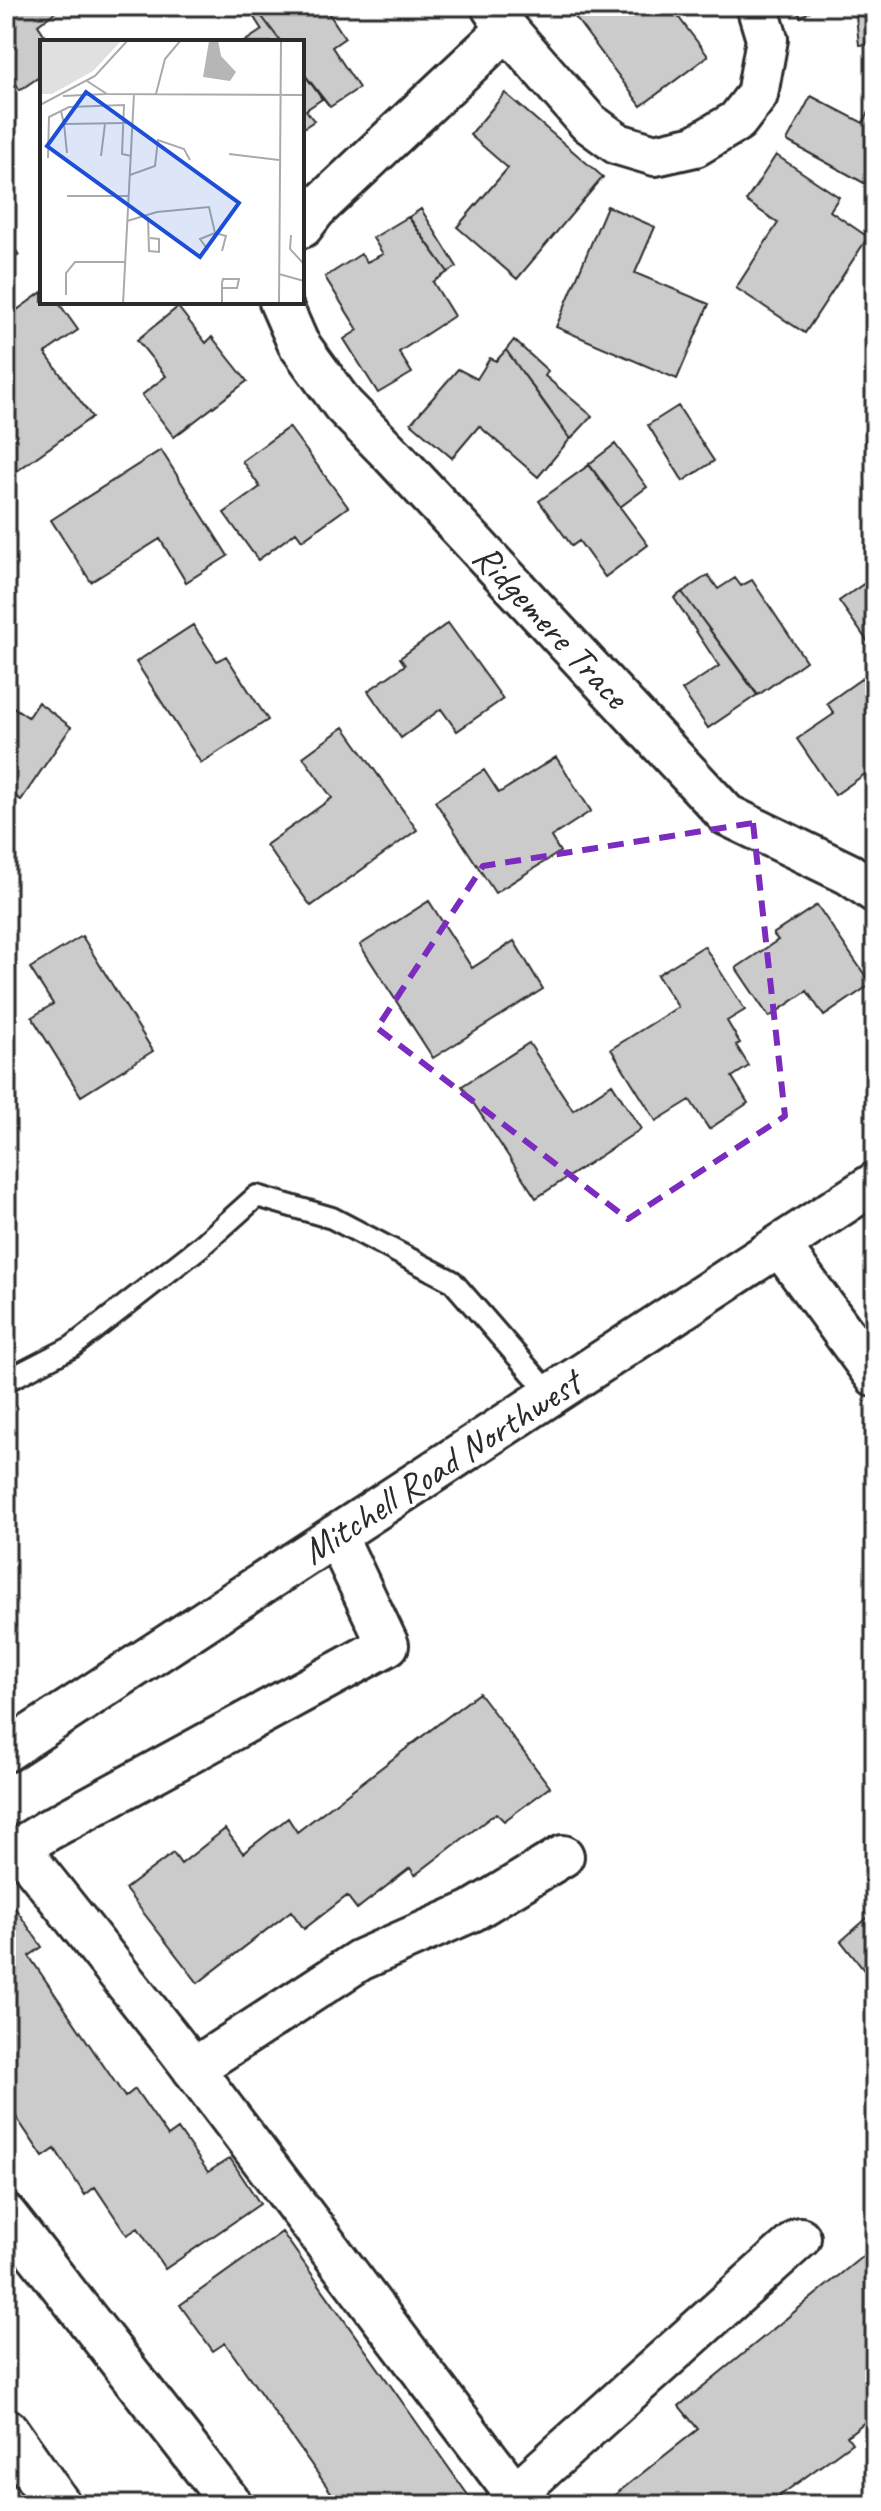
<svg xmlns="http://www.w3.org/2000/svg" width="881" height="2511" font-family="Caveat,sans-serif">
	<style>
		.building { fill: #cbcbcb; stroke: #2b2b2b; stroke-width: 2 }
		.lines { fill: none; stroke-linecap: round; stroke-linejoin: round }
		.lane-casing { stroke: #2b2b2b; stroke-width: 26 }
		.street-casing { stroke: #2b2b2b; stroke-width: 46 }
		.secondary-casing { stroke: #2b2b2b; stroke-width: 50 }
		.lane { stroke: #fff; stroke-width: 20 }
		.street { stroke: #fff; stroke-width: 40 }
		.secondary { stroke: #fff; stroke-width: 44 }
		.marked { fill: none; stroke: #7b2cbf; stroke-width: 6; stroke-dasharray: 16 10; stroke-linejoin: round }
		.labels { text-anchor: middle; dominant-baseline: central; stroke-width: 7; stroke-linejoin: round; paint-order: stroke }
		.street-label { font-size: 38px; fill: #2b2b2b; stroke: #fff }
		.inset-road { fill: none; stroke: #aaa; stroke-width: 2 }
		.view { fill: #1d4ed8; fill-opacity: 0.15; stroke: #1d4ed8; stroke-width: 4 }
		.inset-edge { fill: none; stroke: #2b2b2b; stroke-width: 4 }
	</style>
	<rect width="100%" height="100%" fill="#fff"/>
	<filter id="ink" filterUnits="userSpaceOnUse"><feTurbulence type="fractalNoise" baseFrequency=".0125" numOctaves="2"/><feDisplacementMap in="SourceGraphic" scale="16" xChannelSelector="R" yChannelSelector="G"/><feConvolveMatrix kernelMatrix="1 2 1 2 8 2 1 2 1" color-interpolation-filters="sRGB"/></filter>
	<g filter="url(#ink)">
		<path class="building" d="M 6,6 L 63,6 L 38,25 L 49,42 L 42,42 L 42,75 L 20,90 L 6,70 Z
			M 254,6 L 281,42 L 244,42 L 262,30 L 248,8 Z
			M 254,6 L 324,6 L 345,38 L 332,47 L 359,88 L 330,107 L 302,71 L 302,42 L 281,42 Z
			M 573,6 L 670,6 L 708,56 L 641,106 L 569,9 Z
			M 793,6 L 817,6 L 801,17 Z
			M 855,6 L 875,6 L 875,44 L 859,45 Z
			M 302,71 L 322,99 L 306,110 L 314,121 L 302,129 Z
			M 505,93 L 603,177 L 517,279 L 457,227 L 508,168 L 470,135 Z
			M 811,96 L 863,123 L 875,101 L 875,189 L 787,141 Z
			M 776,155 L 839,197 L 830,211 L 868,237 L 805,333 L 736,288 L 778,223 L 746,201 Z
			M 607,206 L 655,227 L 635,273 L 709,304 L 677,379 L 556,327 Z
			M 421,209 L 457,267 L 448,272 L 409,217 Z
			M 408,217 L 448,272 L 433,282 L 454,316 L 399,352 L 412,373 L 378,393 L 344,339 L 358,330 L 325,277 L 361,254 L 367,262 L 383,254 L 373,238 Z
			M 6,237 L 19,255 L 6,264 Z
			M 42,292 L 42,302 L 58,302 L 78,330 L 45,353 L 92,417 L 17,471 L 6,455 L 6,318 Z
			M 178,307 L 206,343 L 212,337 L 247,381 L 174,437 L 142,395 L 166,376 L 137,340 Z
			M 514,340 L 548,371 L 545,376 L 592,416 L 571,439 L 506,350 Z
			M 506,350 L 570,439 L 538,477 L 479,426 L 452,458 L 411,423 L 458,369 L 477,379 L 490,358 L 496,361 Z
			M 678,406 L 714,461 L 683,481 L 648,425 Z
			M 289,427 L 348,507 L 302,540 L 296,532 L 258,560 L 224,513 L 260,487 L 242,461 Z
			M 615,444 L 647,487 L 620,507 L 589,464 Z
			M 161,450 L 228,556 L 186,582 L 160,539 L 91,582 L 51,520 Z
			M 589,465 L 648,545 L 605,577 L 579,541 L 572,546 L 539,501 Z
			M 708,575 L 718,589 L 735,578 L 741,586 L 752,580 L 806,661 L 758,695 L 682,592 Z
			M 875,576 L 875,652 L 839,601 Z
			M 682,592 L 757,695 L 708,728 L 682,690 L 719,666 L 674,598 Z
			M 448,623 L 503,699 L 457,731 L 441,709 L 401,738 L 368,691 L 405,665 L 400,658 Z
			M 193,625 L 217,661 L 226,656 L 268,720 L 201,763 L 136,662 Z
			M 871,672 L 875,678 L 875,767 L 835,795 L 797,739 L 834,714 L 827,703 Z
			M 38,702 L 71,727 L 21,800 L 6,790 L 6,709 L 9,704 L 28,717 Z
			M 344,727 L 417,830 L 311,906 L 266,845 L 332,798 L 303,757 Z
			M 556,757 L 591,811 L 551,837 L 560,852 L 495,893 L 435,801 L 484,770 L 499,793 Z
			M 429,901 L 472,968 L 514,941 L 543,989 L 433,1058 L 360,945 Z
			M 817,905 L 871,984 L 824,1016 L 807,991 L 769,1017 L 736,968 L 778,940 L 773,934 Z
			M 82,936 L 153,1051 L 81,1096 L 32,1017 L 53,1004 L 30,968 Z
			M 704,946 L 745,1010 L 727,1021 L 740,1043 L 736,1045 L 749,1066 L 732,1077 L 748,1103 L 709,1129 L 690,1100 L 656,1121 L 611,1049 L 678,1007 L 657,975 Z
			M 529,1043 L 573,1110 L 612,1084 L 641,1129 L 536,1198 L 462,1086 Z
			M 479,1693 L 550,1787 L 504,1821 L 496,1813 L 415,1875 L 410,1868 L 357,1909 L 347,1896 L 304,1929 L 291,1911 L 198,1983 L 125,1889 L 173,1853 L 181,1864 L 225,1829 L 243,1853 L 288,1818 L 297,1832 Z
			M 9,1899 L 42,1947 L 29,1956 L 125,2097 L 135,2089 L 168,2136 L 178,2129 L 208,2172 L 230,2158 L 260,2204 L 165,2269 L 138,2228 L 127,2235 L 95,2187 L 85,2195 L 55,2149 L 43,2157 L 6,2102 L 6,1901 Z
			M 874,1912 L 875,1914 L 875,1984 L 841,1941 Z
			M 282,2232 L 475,2505 L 340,2505 L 225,2343 L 213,2351 L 180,2305 Z
			M 875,2246 L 875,2414 L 847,2436 L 852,2443 L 767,2505 L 602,2505 L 698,2429 L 679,2406 Z"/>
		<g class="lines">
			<defs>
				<path id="lane" d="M 6,1381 L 72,1347 L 200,1247 L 257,1196 L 332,1218 L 452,1281 L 551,1395"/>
				<path id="street" d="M 507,29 L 588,122 L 618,144 L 655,155 L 695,146 L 737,121 L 757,95 L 767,39 L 757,6
					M 302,227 L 315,210 L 507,29 L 492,7
					M 280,302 L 298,343 L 343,405 L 392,455 L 727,815 L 849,874 L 875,892
					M 780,1246 L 875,1376
					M 6,1751 L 875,1183
					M 19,1848 L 179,2050 L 515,2494 L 506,2505
					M 6,1856 L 48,1830 L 388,1645 L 336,1535
					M 193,2069 L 360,1960 L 472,1911 L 563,1856
					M 6,2215 L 232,2505
					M 515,2494 L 800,2238"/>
				<path id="secondary" d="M 6,2431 L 58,2505"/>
			</defs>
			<use href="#lane" class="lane-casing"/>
			<use href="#street" class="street-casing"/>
			<use href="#secondary" class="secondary-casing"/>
			<use href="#lane" class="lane"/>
			<use href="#street" class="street"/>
			<use href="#secondary" class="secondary"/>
		</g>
	</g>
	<path class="marked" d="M 753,823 L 785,1116 L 628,1219 L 377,1028 L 483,866 Z"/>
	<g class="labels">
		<g class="street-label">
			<text transform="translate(551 626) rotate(47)">Ridgemere Trace</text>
			<text transform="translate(441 1467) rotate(-33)">Mitchell Road Northwest</text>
		</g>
	</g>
	<g transform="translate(40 40)">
		<rect width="264" height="264" fill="#fff"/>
		<path d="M 0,0 L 82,0 L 53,31 L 12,54 L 0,54 Z" fill="#e0e0e0"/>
		<path d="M 178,0 L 181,16 L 196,32 L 190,41 L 163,37 L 169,1 Z" fill="#b6b6b6"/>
		<path class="inset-road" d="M 47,41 L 67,54 L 264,55M 116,54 L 125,19 L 141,0M 23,56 L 66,54M 0,65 L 55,36 L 88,0M 21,71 L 24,84 L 86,83M 24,84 L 27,113M 189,114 L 239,120M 61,116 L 65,84M 8,118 L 9,77 L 29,67 L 84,65 L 82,114 L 91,116M 90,135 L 115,126 L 118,100 L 144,109 L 150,120M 27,156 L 89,156M 108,177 L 109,211 L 119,212 L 119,199 L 110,198M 87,181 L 117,172 L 169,167 L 175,193 L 186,196 L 182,211M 251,195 L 250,209 L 264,224M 168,210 L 160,199 L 175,193M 239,234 L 264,241M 26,255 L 26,233 L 35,222 L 85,222M 83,264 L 94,54M 182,264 L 182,243 L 183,239 L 199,239 L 197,248 L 182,248M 239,264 L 241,0"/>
		<path class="view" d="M 46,52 L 199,163 L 160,217 L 7,106 Z"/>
		<rect width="264" height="264" class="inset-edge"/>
	</g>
	<rect width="881" height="2511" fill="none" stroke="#fff" stroke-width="32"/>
	<rect x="16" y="16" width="849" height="2479" fill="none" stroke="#2b2b2b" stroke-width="3" filter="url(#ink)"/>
</svg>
